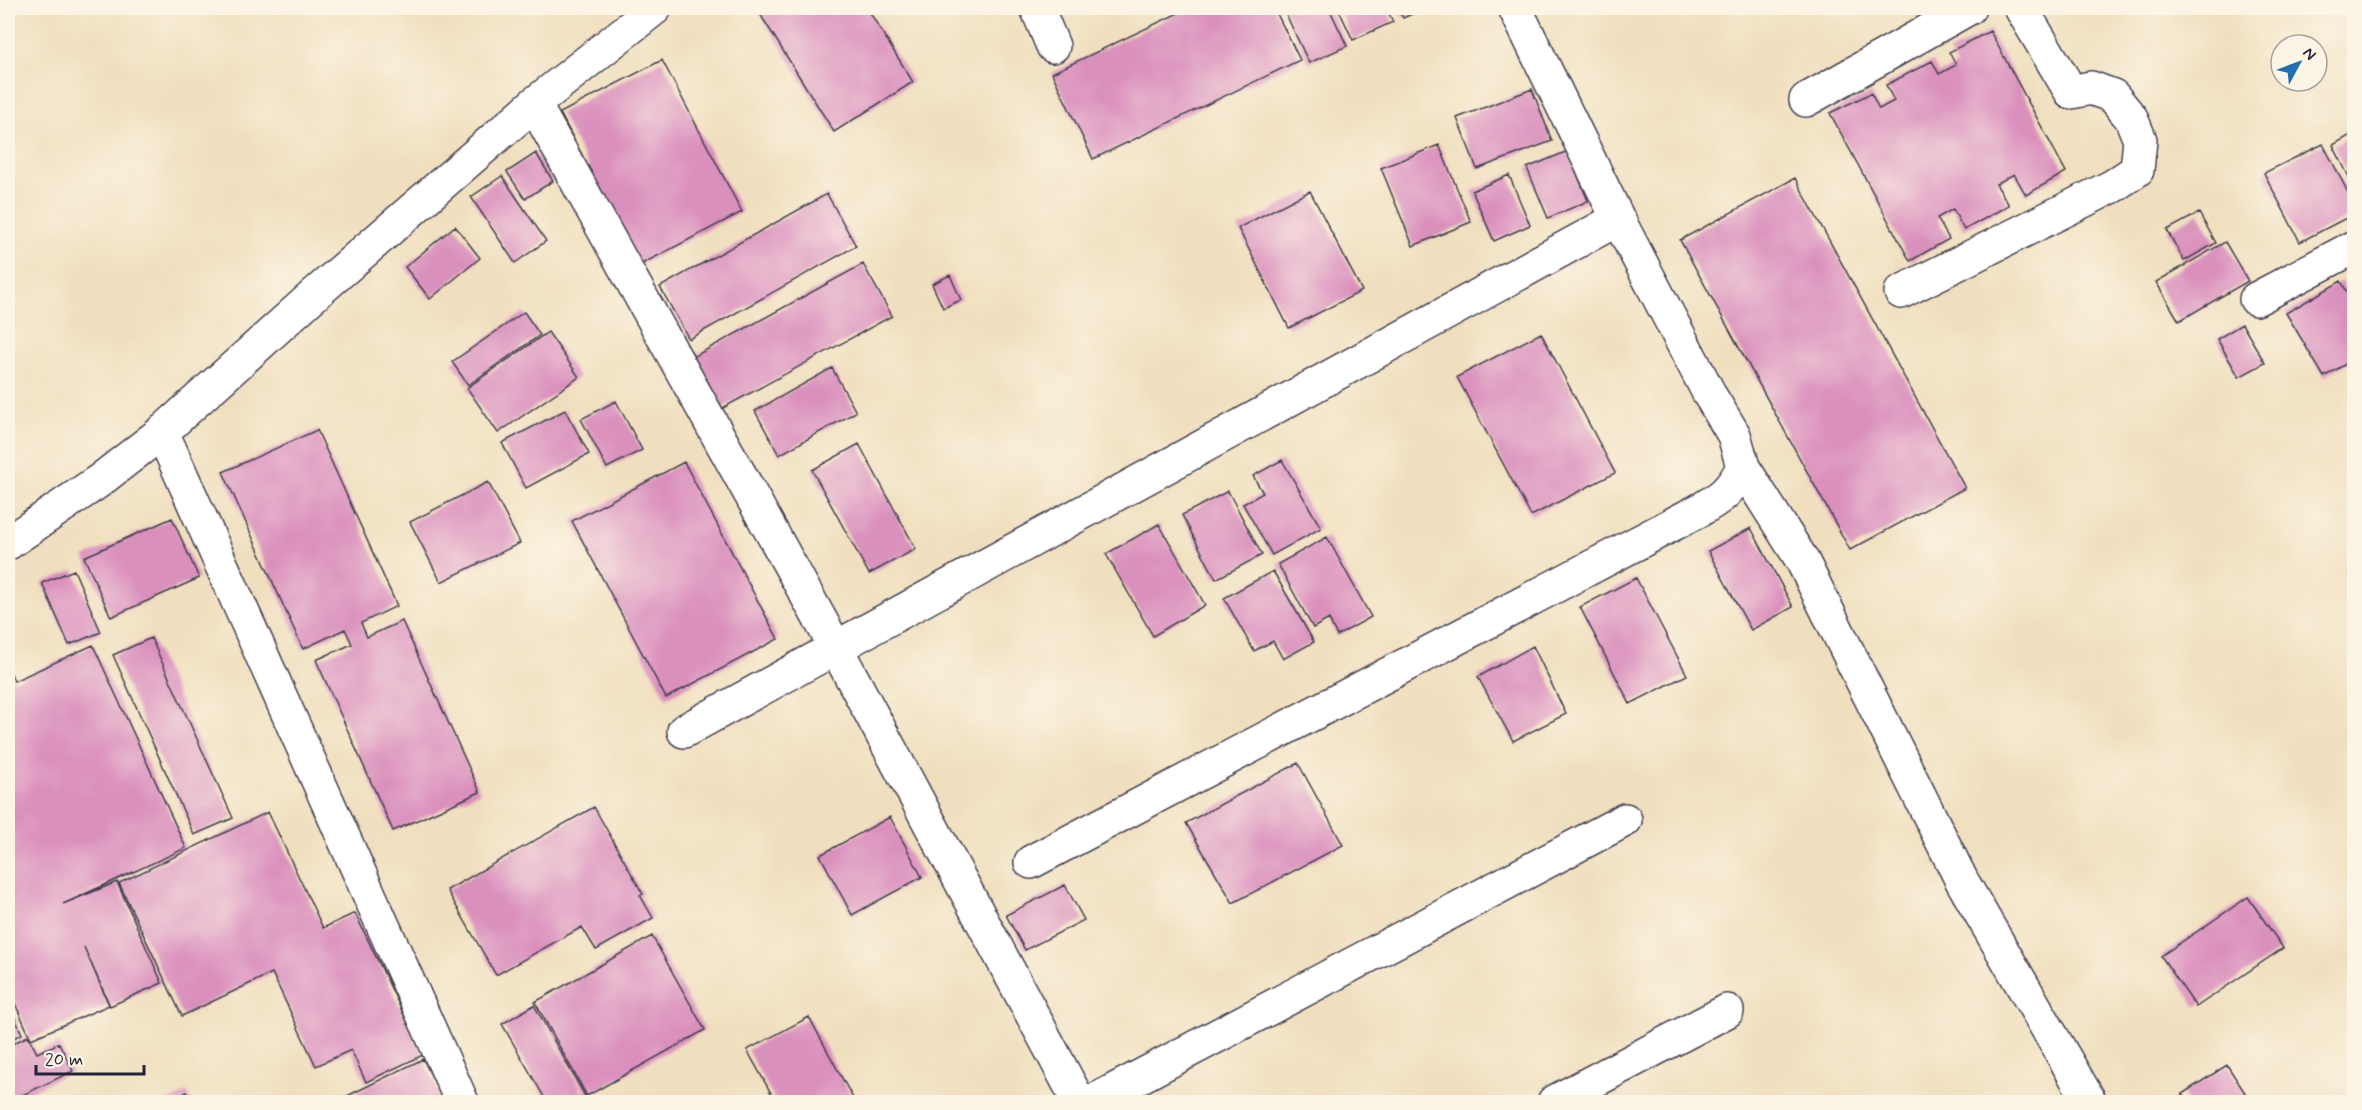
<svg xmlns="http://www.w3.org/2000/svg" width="2362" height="1110" font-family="Mynerve,sans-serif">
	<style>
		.building { fill: #da90bd }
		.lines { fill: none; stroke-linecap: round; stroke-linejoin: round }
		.minor-casing { stroke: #413e4f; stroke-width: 36 }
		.major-casing { stroke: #413e4f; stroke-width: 36 }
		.minor { stroke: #fff; stroke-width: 33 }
		.major { stroke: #fff; stroke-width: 33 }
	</style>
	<rect width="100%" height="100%" fill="#fcf5e5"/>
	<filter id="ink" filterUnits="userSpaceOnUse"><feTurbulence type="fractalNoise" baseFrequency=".0167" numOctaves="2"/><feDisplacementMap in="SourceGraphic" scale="12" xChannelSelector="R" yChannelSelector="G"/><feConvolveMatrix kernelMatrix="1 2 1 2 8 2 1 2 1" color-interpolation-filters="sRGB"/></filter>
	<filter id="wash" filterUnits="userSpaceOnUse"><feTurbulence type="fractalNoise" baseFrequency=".008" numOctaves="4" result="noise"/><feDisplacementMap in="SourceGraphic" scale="24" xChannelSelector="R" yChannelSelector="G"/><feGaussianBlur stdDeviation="1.35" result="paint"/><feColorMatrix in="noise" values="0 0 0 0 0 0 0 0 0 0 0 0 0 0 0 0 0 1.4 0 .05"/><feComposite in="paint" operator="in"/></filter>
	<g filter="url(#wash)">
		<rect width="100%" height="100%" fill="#f0dfbe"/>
		<g id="blocks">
			<path class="building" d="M 771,8 L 867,8 L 913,82 L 834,132 L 760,14 Z
				M 1189,8 L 1274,8 L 1300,60 L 1093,159 L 1052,73 Z
				M 1283,8 L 1329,8 L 1347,46 L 1309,63 Z
				M 1338,8 L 1386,8 L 1393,22 L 1353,40 Z
				M 1397,8 L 1426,8 L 1403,18 Z
				M 1990,31 L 2066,172 L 2026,195 L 2014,174 L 1996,184 L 2009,205 L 1964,230 L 1953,209 L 1937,218 L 1949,239 L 1910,261 L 1830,113 L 1871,93 L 1879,109 L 1894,101 L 1886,85 L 1932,61 L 1939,74 L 1956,65 L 1949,52 Z
				M 662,60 L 742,212 L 640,265 L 560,113 Z
				M 1532,89 L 1552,141 L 1477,169 L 1457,118 Z
				M 2354,133 L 2354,187 L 2333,145 Z
				M 2323,144 L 2354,204 L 2354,214 L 2300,242 L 2264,173 Z
				M 1439,145 L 1471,222 L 1413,246 L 1381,168 Z
				M 1568,151 L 1588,201 L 1548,218 L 1527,168 Z
				M 536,153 L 553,181 L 525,199 L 507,172 Z
				M 1509,175 L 1530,225 L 1494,241 L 1472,191 Z
				M 502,176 L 546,241 L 515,263 L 471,197 Z
				M 1795,178 L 1965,488 L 1850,550 L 1680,240 Z
				M 1310,191 L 1362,291 L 1289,328 L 1238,228 Z
				M 827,194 L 856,246 L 689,339 L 660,287 Z
				M 2199,213 L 2216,243 L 2184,261 L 2167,230 Z
				M 455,226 L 480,258 L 430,299 L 405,267 Z
				M 2225,242 L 2248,281 L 2179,321 L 2156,282 Z
				M 863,264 L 892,316 L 721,409 L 693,357 Z
				M 950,275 L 961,300 L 943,308 L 932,284 Z
				M 2341,281 L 2354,305 L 2354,359 L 2324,377 L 2286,313 Z
				M 524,312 L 540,335 L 468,385 L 452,362 Z
				M 2242,324 L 2265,363 L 2239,377 L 2217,339 Z
				M 548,332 L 579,377 L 498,433 L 467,388 Z
				M 1541,333 L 1615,473 L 1531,516 L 1457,377 Z
				M 832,368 L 856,412 L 779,455 L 755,411 Z
				M 616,401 L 642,450 L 607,468 L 581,419 Z
				M 565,410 L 589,454 L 526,488 L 502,443 Z
				M 317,430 L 397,606 L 361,623 L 367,637 L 402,621 L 480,792 L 393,831 L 316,660 L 352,644 L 345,629 L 303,649 L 223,472 Z
				M 859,444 L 916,549 L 869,574 L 812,470 Z
				M 1282,460 L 1321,528 L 1272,555 L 1243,504 L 1263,493 L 1253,476 Z
				M 684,462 L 778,639 L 666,698 L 572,521 Z
				M 488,482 L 520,543 L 441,582 L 410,522 Z
				M 1228,491 L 1262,555 L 1216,579 L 1182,515 Z
				M 172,518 L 199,578 L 111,617 L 84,557 Z
				M 1159,524 L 1205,605 L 1153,636 L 1106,554 Z
				M 1751,528 L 1793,607 L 1751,630 L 1708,551 Z
				M 1327,537 L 1371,617 L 1337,636 L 1329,619 L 1313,628 L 1278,564 Z
				M 74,570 L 101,632 L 69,645 L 42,583 Z
				M 1273,571 L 1314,642 L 1283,659 L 1273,641 L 1254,651 L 1224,598 Z
				M 1636,578 L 1687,675 L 1630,704 L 1580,607 Z
				M 151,638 L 233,818 L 194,835 L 113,655 Z
				M 93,645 L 186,848 L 63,904 L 117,882 L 162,983 L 110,1006 L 84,947 L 109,1005 L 31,1039 L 8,988 L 8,666 L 14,681 Z
				M 1533,646 L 1566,714 L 1513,741 L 1478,677 Z
				M 1298,763 L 1343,845 L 1233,903 L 1186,823 Z
				M 594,807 L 643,894 L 640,895 L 653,918 L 596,950 L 582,927 L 496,975 L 447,890 Z
				M 268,812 L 323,928 L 355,913 L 423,1055 L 366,1082 L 351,1050 L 316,1066 L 272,973 L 182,1016 L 119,883 Z
				M 890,817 L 922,877 L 852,915 L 820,855 Z
				M 1065,885 L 1084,920 L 1025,950 L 1006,915 Z
				M 2248,897 L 2283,948 L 2196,1007 L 2161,956 Z
				M 652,936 L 705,1030 L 587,1096 L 535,1002 Z
				M 8,1003 L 22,1034 L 8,1041 Z
				M 534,1005 L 585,1096 L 573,1102 L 547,1102 L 502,1024 Z
				M 809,1017 L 855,1102 L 776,1102 L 747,1050 Z
				M 28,1036 L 37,1053 L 59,1043 L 73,1071 L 8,1102 L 8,1046 Z
				M 423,1059 L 444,1102 L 335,1102 Z
				M 2227,1065 L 2251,1102 L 2188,1102 L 2182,1094 Z
				M 187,1092 L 192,1102 L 168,1102 Z"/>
		</g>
	</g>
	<g filter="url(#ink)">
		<use href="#blocks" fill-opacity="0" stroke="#413e4f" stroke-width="1.5"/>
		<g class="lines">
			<defs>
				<path id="minor" d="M 1037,8 L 1053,46
					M 1806,100 L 1969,8
					M 534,104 L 836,648 L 1079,1102
					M 1901,292 L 2113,186 L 2137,170 L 2140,140 L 2131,118 L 2113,96 L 2091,88 L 2071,92 L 2021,8
					M 2256,299 L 2354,247
					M 162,432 L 462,1102
					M 1743,467 L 1802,560 L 1962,881 L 2090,1102
					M 684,731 L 1618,219
					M 1031,862 L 1698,511 C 1721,498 1731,491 1743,467 L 1734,435 L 1711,397 L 1618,219 L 1515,8
					M 1092,1102 L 1625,820
					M 1554,1102 L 1727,1011"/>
				<path id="major" d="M 8,543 L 99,481 L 162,432 L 314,295 L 534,104 L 655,8"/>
			</defs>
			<use href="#minor" class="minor-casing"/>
			<use href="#major" class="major-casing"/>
			<use href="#minor" class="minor"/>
			<use href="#major" class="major"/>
		</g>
	</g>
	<rect width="2362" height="1110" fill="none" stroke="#fcf5e5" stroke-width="30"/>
	<g transform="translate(2299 63) rotate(49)"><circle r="28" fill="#fcf5e5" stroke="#a5a1a1" stroke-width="1.5"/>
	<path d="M0-4.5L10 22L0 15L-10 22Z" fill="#1f6fb2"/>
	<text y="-9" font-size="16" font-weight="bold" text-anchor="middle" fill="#22223b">N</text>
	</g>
	<path d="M36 1065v9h108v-9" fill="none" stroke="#22223b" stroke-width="3"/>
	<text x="45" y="1065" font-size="18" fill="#22223b" stroke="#fcf5e5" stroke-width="4.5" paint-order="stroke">20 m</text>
</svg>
